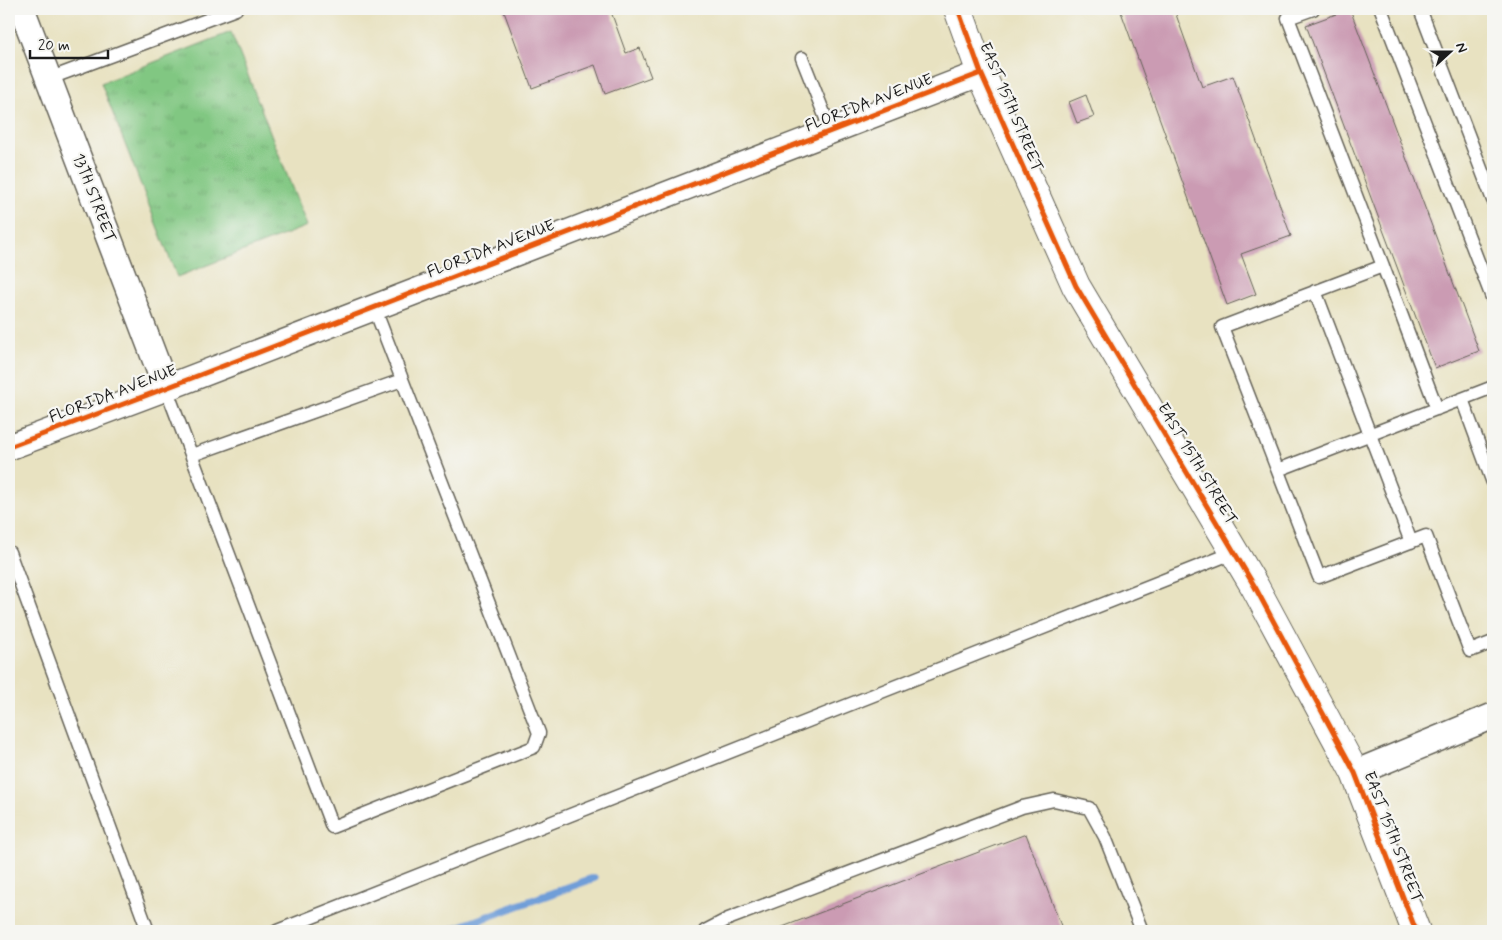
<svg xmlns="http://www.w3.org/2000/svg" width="1502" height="940" font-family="Mynerve,sans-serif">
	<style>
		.park { fill: url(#park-tufts); stroke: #4e724f }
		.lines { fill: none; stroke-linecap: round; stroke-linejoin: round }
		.stream { stroke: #709ed8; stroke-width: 8 }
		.building { fill: #cb9bb3 }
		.service-casing { stroke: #636156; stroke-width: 15 }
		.minor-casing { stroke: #636156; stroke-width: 28 }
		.tertiary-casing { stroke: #636156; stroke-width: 30 }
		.service { stroke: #fff; stroke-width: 12 }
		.minor { stroke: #fff; stroke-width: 25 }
		.tertiary { stroke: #fff; stroke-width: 28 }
		.cycleway-casing { stroke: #f6f6f2; stroke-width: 8 }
		.cycleway { stroke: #e8590c; stroke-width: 5 }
		.labels { text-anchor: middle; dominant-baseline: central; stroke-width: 4.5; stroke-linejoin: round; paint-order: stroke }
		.street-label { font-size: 16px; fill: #1c1c1c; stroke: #f6f6f2 }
	</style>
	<defs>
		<pattern id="park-tufts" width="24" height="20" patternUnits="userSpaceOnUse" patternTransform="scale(1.25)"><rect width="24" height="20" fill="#81c782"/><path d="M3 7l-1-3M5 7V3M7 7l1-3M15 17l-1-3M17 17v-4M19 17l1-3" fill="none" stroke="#6faa70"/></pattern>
	</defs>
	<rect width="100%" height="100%" fill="#f6f6f2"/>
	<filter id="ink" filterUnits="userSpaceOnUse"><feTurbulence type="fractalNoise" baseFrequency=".02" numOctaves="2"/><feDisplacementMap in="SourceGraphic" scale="10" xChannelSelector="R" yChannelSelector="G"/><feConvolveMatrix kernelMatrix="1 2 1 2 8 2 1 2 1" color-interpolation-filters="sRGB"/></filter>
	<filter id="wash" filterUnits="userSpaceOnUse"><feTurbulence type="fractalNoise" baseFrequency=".0096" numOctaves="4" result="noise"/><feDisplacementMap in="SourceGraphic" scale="20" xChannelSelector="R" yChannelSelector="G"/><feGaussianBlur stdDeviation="1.12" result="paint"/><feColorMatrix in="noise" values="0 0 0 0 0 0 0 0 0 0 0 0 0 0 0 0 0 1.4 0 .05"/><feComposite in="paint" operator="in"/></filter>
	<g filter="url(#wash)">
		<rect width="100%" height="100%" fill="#e8e2c1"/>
		<path class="park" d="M 231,32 L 307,226 L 177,277 L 101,83 Z"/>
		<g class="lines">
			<path class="stream" d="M 448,931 L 594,878"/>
		</g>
		<g id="blocks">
			<path class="building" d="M 503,9 L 610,9 L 626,53 L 640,48 L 651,77 L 605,94 L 595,65 L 532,88 Z
				M 1120,9 L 1174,9 L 1202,87 L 1233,76 L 1291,236 L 1241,254 L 1256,294 L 1227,305 Z
				M 1350,9 L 1479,351 L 1435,368 L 1306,25 Z
				M 1086,95 L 1094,117 L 1077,123 L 1069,102 Z
				M 1026,834 L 1063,931 L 772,931 Z"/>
		</g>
	</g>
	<g filter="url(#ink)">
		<use href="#blocks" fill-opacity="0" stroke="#636156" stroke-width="1"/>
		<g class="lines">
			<defs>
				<path id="service" d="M 1313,9 L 1288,18 L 1383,266 L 1222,327 L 1319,577 L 1426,536 L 1470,651 L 1493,642
					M 1381,9 L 1493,300
					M 1420,9 L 1493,200
					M 802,58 L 831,131
					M 48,79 L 236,9
					M 1383,266 L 1437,409
					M 1315,291 L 1411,542
					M 166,388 L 332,827 L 534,747 L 539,733 L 374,307
					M 1462,399 L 1493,483
					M 192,455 L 402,380
					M 1278,470 L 1493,387
					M 9,552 L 148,931
					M 277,931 L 1235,552
					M 705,931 L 728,919 L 1022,807 L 1054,800 L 1089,808 L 1105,837 L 1142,931"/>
				<path id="minor" d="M 22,9 L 166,388
					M 9,447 L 166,388 L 981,73
					M 1355,773 L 1493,716"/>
				<path id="tertiary" d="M 958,9 L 981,73 L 1076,286 L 1255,587 L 1355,773 L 1416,931"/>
			</defs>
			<use href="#service" class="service-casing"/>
			<use href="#minor" class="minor-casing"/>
			<use href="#tertiary" class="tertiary-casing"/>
			<use href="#service" class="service"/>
			<use href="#minor" class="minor"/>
			<use href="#tertiary" class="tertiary"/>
			<defs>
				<path id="cycleway" d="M 958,9 L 981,73 L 1076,286 L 1255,587 L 1355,773 L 1416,931
					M 9,447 L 166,388 L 981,73"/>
			</defs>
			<use href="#cycleway" class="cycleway-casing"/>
			<use href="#cycleway" class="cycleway"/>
		</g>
	</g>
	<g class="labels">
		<g class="street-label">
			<text transform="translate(869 103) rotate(-21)">FLORIDA AVENUE</text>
			<text transform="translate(1011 107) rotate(67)">EAST 15TH STREET</text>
			<text transform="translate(94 198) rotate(69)">13TH STREET</text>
			<text transform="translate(491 249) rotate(-21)">FLORIDA AVENUE</text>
			<text transform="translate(113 394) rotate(-21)">FLORIDA AVENUE</text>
			<text transform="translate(1197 464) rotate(59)">EAST 15TH STREET</text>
			<text transform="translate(1393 837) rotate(69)">EAST 15TH STREET</text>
		</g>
	</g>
	<rect width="1502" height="940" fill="none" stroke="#f6f6f2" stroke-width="30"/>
	<g transform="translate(1450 52) rotate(69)" stroke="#f6f6f2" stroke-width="4" paint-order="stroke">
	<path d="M0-4L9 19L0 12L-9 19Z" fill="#1c1c1c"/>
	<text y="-8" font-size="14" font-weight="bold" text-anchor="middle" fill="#1c1c1c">N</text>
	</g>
	<path d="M30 50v8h78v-8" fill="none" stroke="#1c1c1c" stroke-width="2.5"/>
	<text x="38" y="50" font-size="15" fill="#1c1c1c" stroke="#f6f6f2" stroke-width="4" paint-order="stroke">20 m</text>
</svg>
